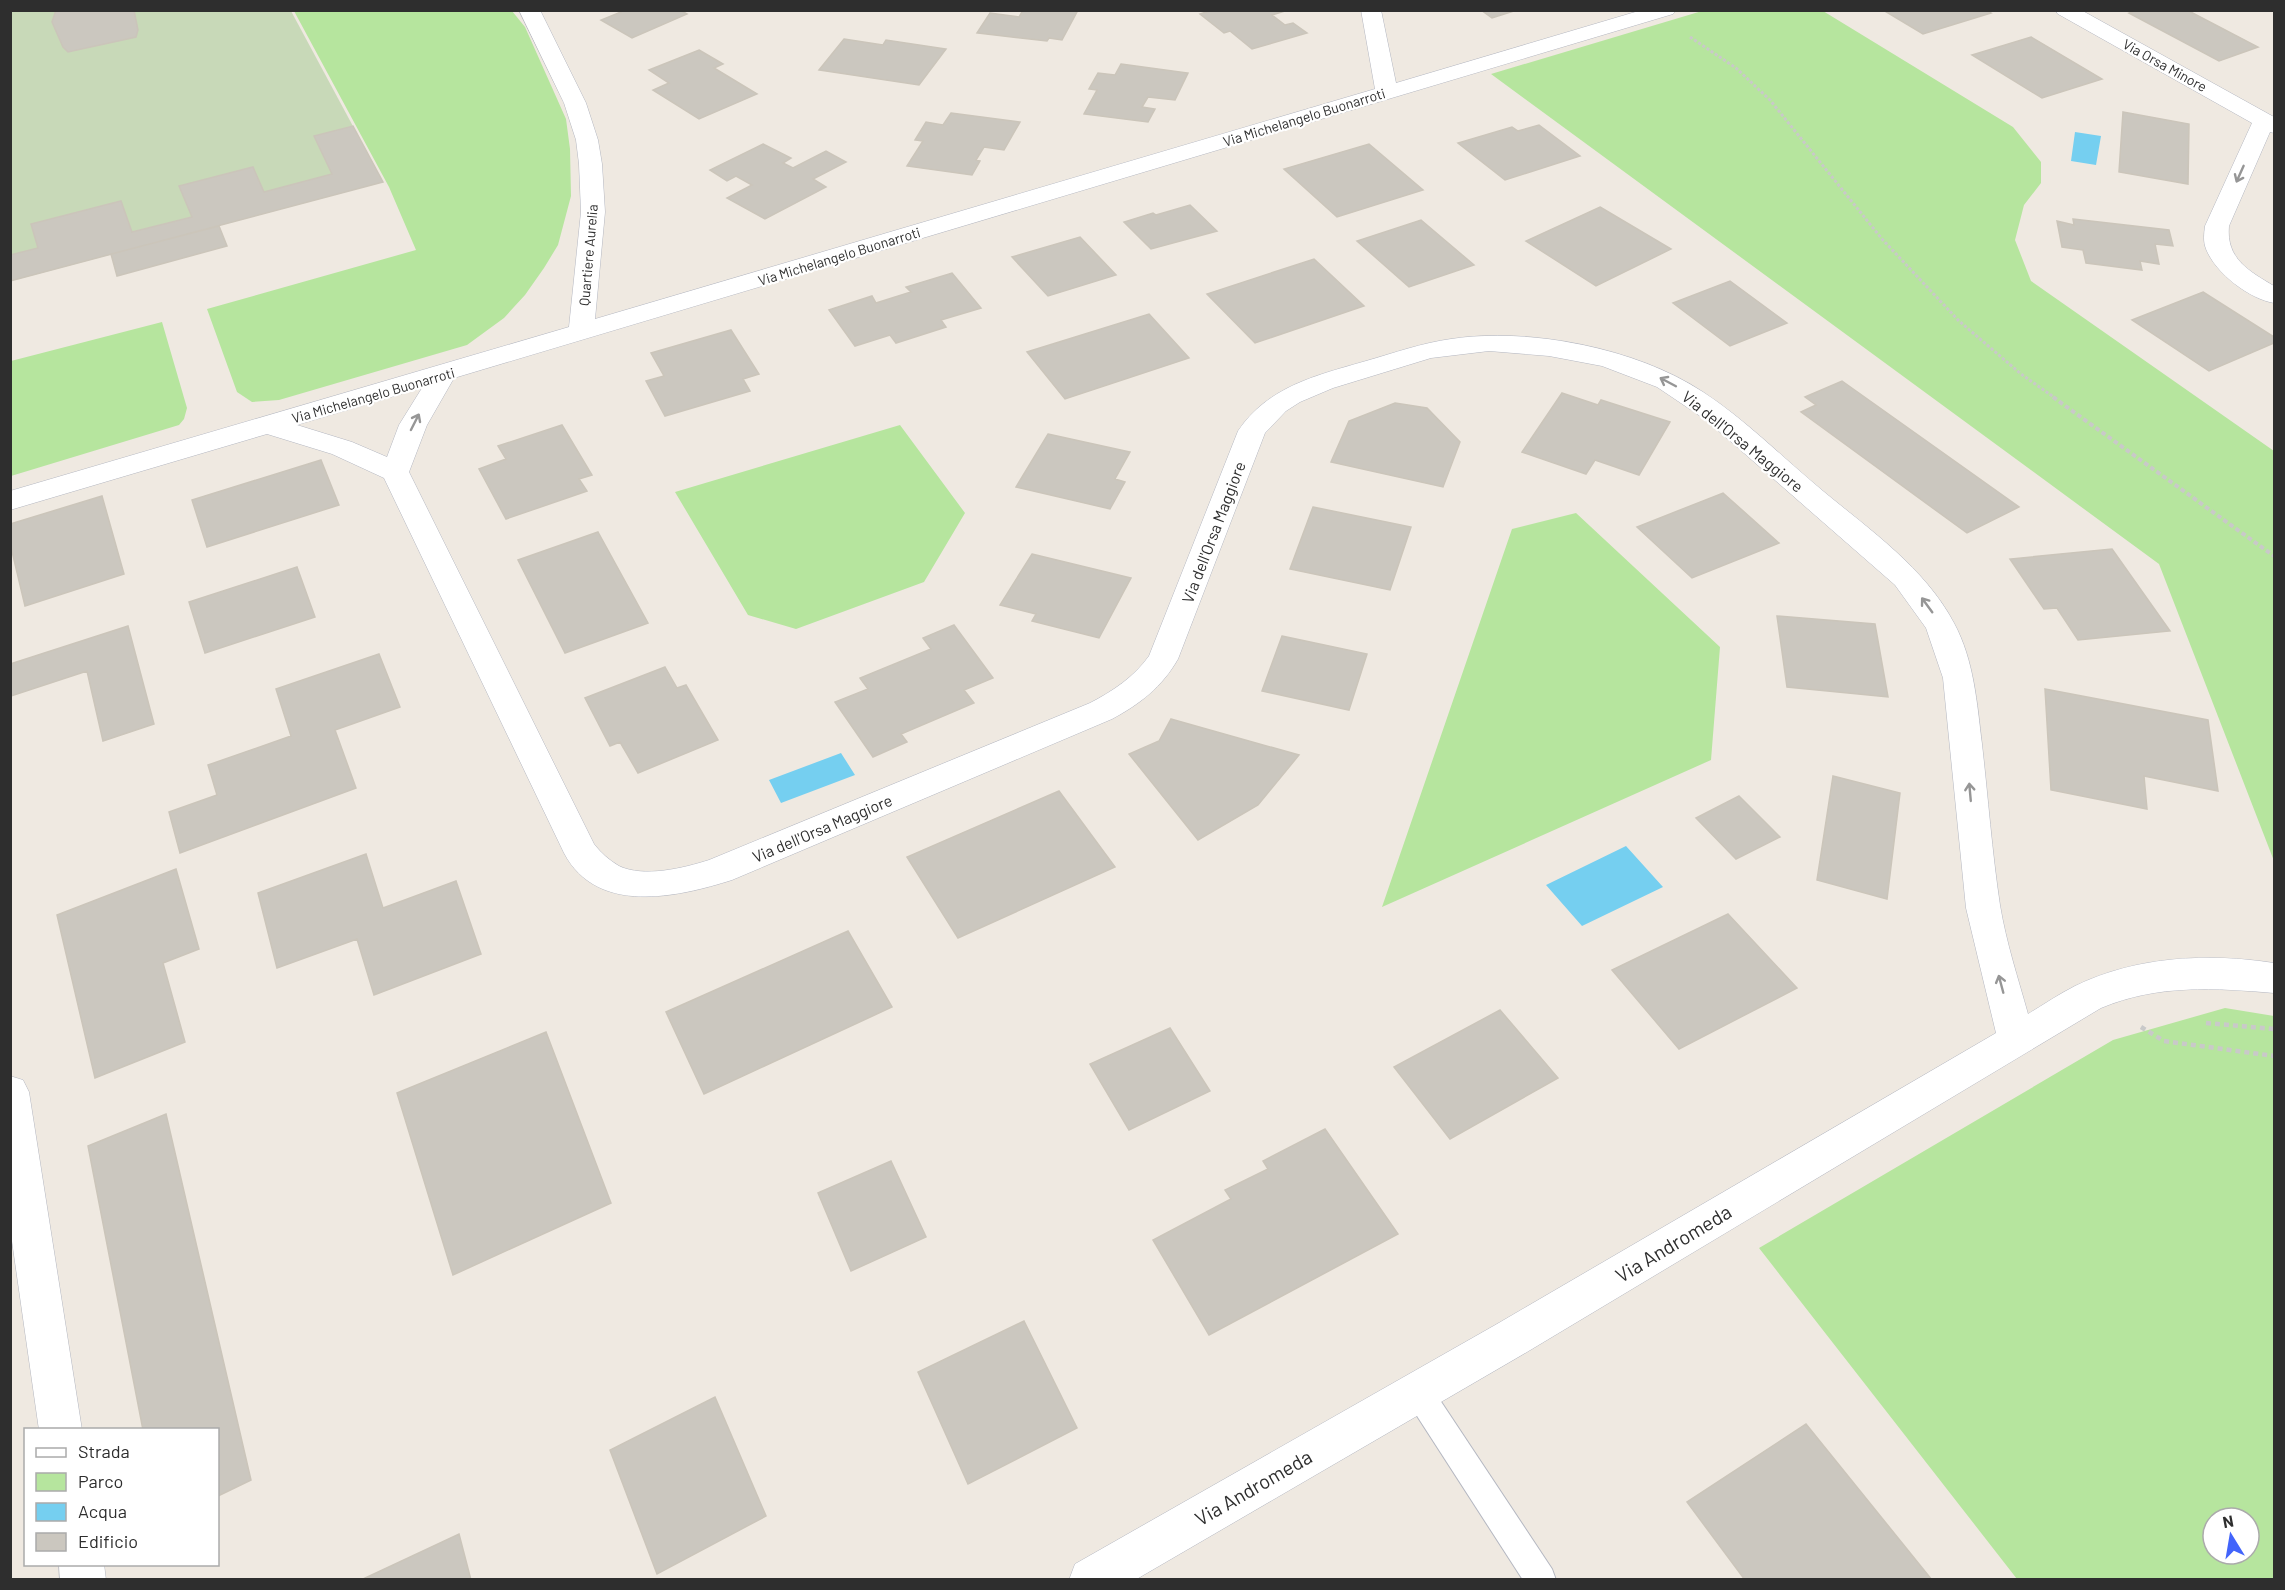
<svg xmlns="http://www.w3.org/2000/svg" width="2285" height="1590" font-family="Barlow,sans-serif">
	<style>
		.green { fill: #b6e59e; fill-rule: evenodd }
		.cemetery { fill: #c8d9b8 }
		.water { fill: #75cff0 }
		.building { fill: #cbc7bf; stroke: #cbc5ba; stroke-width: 1.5 }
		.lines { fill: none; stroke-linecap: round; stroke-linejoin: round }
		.lane-casing { stroke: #b4b7c1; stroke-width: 2 }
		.street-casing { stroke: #b4b7c1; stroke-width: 1 }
		.path-far2 { stroke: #c9c9c9; stroke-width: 3; stroke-dasharray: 3 2; stroke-linecap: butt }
		.path-far1 { stroke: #c9c9c9; stroke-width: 4; stroke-dasharray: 4.5 3; stroke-linecap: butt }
		.path { stroke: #c9c9c9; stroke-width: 4.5; stroke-dasharray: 5 4; stroke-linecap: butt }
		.lane { fill: #fff; fill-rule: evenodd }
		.street { fill: #fff; fill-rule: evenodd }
		.oneway { stroke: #969696 }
		.labels { text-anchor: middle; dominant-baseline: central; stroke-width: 4.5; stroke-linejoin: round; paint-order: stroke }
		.far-street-label { font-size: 14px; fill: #2e2e2e; stroke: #fff }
		.street-label { font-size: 16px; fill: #2e2e2e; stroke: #fff }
		.near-street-label { font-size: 20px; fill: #2e2e2e; stroke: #fff }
	</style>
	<rect width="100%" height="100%" fill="#efe9e1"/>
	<path class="green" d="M 294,11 L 512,11 L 525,27 L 566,119 L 570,149 L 571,196 L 558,245 L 544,268 L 525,295 L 504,318 L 467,345 L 279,400 L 252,402 L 237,392 L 207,309 L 416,250 L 389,187 Z
		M 1702,11 L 1823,11 L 2013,127 L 2041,162 L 2041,183 L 2024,205 L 2015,240 L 2031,281 L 2274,451 L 2274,861 L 2159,564 L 1491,74 Z
		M 162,322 L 187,408 L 184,419 L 179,425 L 11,476 L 11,361 Z
		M 900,425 L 965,513 L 924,582 L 796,629 L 748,615 L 675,492 Z
		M 1576,513 L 1720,647 L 1711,760 L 1382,907 L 1512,529 Z
		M 2225,1008 L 2274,1016 L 2274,1579 L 2017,1579 L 1759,1248 L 2113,1040 ZM 2213,1518 L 2249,1518 L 2249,1554 L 2213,1554 Z"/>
	<path class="cemetery" d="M 11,11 L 291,11 L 383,182 L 11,281 Z"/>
	<path class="water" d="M 2075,132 L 2101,136 L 2096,165 L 2071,161 Z
		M 841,753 L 855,775 L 781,803 L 769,780 Z
		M 1626,846 L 1663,887 L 1582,926 L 1546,885 Z"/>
	<path class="building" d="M 56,10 L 134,10 L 138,30 L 136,37 L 68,52 L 63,47 L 52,22 Z
		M 619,10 L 680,10 L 687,14 L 632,38 L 601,20 L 621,12 Z
		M 1023,10 L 1078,10 L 1062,40 L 1049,38 L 1047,41 L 977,33 L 990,13 L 1019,17 Z
		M 1212,10 L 1288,10 L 1272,15 L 1285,25 L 1293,23 L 1307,33 L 1252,49 L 1230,31 L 1224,33 L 1200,14 Z
		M 1481,10 L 1517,10 L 1492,18 Z
		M 1883,10 L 1986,10 L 1991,13 L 1923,34 Z
		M 2137,10 L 2187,10 L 2258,47 L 2219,61 L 2129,13 Z
		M 2031,37 L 2102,79 L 2042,98 L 1972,55 Z
		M 844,39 L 883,45 L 886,40 L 946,49 L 919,85 L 819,70 Z
		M 699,50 L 723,64 L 714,68 L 757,94 L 699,119 L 653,90 L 669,83 L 649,70 Z
		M 1121,64 L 1188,73 L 1175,100 L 1148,97 L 1142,107 L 1155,109 L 1148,122 L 1084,114 L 1097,90 L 1089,89 L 1098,73 L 1115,75 Z
		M 2123,112 L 2189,124 L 2188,184 L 2119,172 Z
		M 951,113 L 1020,122 L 1004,150 L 984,147 L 976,160 L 980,161 L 972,175 L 907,166 L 923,141 L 915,140 L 926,122 L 943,125 Z
		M 1539,125 L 1580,156 L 1505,180 L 1458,143 L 1512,127 L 1518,131 Z
		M 353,126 L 383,182 L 10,281 L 10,255 L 38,248 L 31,224 L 121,201 L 132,232 L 192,217 L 179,186 L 253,167 L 264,192 L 332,174 L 314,136 Z
		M 763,144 L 791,158 L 783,163 L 793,168 L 826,151 L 846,162 L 813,179 L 826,187 L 765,219 L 727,198 L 752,185 L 736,176 L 727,181 L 710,170 Z
		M 1369,144 L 1423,190 L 1337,217 L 1284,169 Z
		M 1190,205 L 1217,231 L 1151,249 L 1124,222 L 1153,213 L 1156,215 Z
		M 1600,207 L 1671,249 L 1596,286 L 1526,241 Z
		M 2073,219 L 2169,230 L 2173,246 L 2155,244 L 2159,264 L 2140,261 L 2142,270 L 2086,263 L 2083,250 L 2062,247 L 2057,221 L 2074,225 Z
		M 1421,220 L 1474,265 L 1409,287 L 1357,241 Z
		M 219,226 L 227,246 L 117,276 L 111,254 Z
		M 1080,237 L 1116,275 L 1048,296 L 1012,257 Z
		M 1314,259 L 1364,306 L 1255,343 L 1207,294 Z
		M 952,273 L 981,308 L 941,320 L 946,327 L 896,343 L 890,335 L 855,346 L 829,310 L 872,296 L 876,303 L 911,292 L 906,287 Z
		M 1730,281 L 1787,323 L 1730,346 L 1673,303 Z
		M 2203,292 L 2274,337 L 2274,343 L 2209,371 L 2132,320 Z
		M 1149,314 L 1189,358 L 1065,399 L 1027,352 Z
		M 731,330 L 759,374 L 743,379 L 750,391 L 665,416 L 646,381 L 664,376 L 651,353 Z
		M 1842,381 L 2019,507 L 1967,533 L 1801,412 L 1816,405 L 1805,397 Z
		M 1562,393 L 1598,405 L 1601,400 L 1670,422 L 1639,475 L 1595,460 L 1586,474 L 1522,452 Z
		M 1395,403 L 1427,408 L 1460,442 L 1443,487 L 1331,462 L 1349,421 Z
		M 562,425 L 592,475 L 579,479 L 587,491 L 506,519 L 479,469 L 506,459 L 498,446 Z
		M 1048,434 L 1130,452 L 1115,479 L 1125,482 L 1110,509 L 1016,487 Z
		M 321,460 L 339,505 L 207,547 L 192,500 Z
		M 1723,493 L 1779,543 L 1692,578 L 1637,527 Z
		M 102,496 L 124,574 L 25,606 L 10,543 L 10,524 Z
		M 1313,507 L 1411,527 L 1390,590 L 1290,569 Z
		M 598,532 L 648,623 L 565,653 L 518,560 Z
		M 2112,549 L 2170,631 L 2078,640 L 2057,608 L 2044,609 L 2010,559 Z
		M 1032,554 L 1131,578 L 1099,638 L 1032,621 L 1036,614 L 1000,605 Z
		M 297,567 L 315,617 L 205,653 L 189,602 Z
		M 1777,616 L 1875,624 L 1888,697 L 1787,687 Z
		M 954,625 L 993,678 L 964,690 L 974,703 L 901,734 L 907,742 L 873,757 L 835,702 L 868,689 L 860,678 L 931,649 L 923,638 Z
		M 128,626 L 154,724 L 103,741 L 87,671 L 11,696 L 10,664 Z
		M 1282,636 L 1367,654 L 1349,710 L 1262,691 Z
		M 379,654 L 400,707 L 335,730 L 356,788 L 180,853 L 169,812 L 217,795 L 208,765 L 291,736 L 276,689 Z
		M 665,667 L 677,688 L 686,685 L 718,740 L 638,773 L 620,742 L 610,746 L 585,698 Z
		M 2045,689 L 2208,720 L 2218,791 L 2144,776 L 2147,809 L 2051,790 Z
		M 1171,719 L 1299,755 L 1258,805 L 1198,840 L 1129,754 L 1159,741 Z
		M 1833,776 L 1900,793 L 1887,899 L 1817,880 Z
		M 1059,791 L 1115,867 L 958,938 L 907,857 Z
		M 1739,796 L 1780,837 L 1736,859 L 1696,818 Z
		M 366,854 L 383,908 L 456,881 L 481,954 L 374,995 L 357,939 L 277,968 L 258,893 Z
		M 176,869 L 199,949 L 163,963 L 185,1042 L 95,1078 L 57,915 Z
		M 1728,914 L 1797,988 L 1679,1049 L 1612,970 Z
		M 848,931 L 892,1007 L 704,1094 L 666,1012 Z
		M 1500,1010 L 1558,1078 L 1450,1139 L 1394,1067 Z
		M 1170,1028 L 1210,1091 L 1129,1130 L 1090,1064 Z
		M 546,1032 L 611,1203 L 453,1275 L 397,1093 Z
		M 166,1114 L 251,1480 L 218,1496 L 218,1430 L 143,1430 L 88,1146 Z
		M 1325,1129 L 1398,1234 L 1209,1335 L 1153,1240 L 1231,1199 L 1225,1190 L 1268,1169 L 1263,1161 Z
		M 891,1161 L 926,1237 L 851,1271 L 818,1193 Z
		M 1024,1321 L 1077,1428 L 968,1484 L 918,1372 Z
		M 715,1397 L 766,1516 L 657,1574 L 610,1450 Z
		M 1806,1424 L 1932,1580 L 1745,1580 L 1687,1502 Z
		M 459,1534 L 471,1580 L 361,1580 Z"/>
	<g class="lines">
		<defs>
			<path id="lane" d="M 1418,1378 L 1428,1382 L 1552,1569 L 1556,1580 L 1523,1580 L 1408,1402 L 1404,1392 L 1408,1382 Z"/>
			<path id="street" d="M 519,10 L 540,10 L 586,103 L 598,140 L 602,164 L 605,212 L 595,319 L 1375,89 L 1361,10 L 1381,10 L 1396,83 L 1642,10 L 1676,10 L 1673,14 L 454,378 L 427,425 L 409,472 L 594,844 C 601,853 609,860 619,866 C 644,878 684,868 709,860 L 1090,703 C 1113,691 1134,677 1149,656 L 1238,431 C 1268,386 1318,375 1366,361 C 1394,353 1422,343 1451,339 C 1528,327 1637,348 1703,392 C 1746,420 1783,458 1823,491 C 1870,530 1925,568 1954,623 C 1974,660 1977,703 1982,744 C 1988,797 1992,852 2000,905 C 2006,942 2018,978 2028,1014 C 2043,1005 2059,994 2075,986 C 2137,956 2208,953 2274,963 L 2274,993 C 2215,988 2158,984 2101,1008 L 1527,1352 L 1135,1580 L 1069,1580 L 1075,1564 L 1497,1324 L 1996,1033 L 1966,908 L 1943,678 L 1926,628 L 1895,585 L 1706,420 L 1657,387 L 1602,366 L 1549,356 L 1489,351 L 1431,358 L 1333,388 L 1300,402 L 1286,411 L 1265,433 L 1178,659 C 1162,687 1140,704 1112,719 L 732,880 C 678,897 597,916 564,853 L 384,478 L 332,454 L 267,434 L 10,510 L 10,491 L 569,327 L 581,212 L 579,164 L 576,140 L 564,103 ZM 422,388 L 399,425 L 387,457 L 352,442 L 297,425 Z
				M 2055,10 L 2081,10 L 2274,117 L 2274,133 L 2270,132 L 2229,226 C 2226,259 2249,271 2274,286 L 2274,303 C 2250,299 2216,274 2206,249 C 2203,241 2204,234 2205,226 L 2252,123 L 2058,14 Z
				M 10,1076 L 23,1080 L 29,1092 L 82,1430 L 39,1430 L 10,1227 Z
				M 59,1564 L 104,1564 L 106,1580 L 60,1580 Z"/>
		</defs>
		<use href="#lane" class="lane-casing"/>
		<use href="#street" class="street-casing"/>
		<path class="path-far2" d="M 1690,37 L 1736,68 L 1770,100 L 1882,239 L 1959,321 L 2021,374 L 2055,398"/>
		<path class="path-far1" d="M 2053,397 L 2274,556"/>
		<path class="path" d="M 2206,1023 L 2274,1029
			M 2141,1027 L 2164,1041 L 2274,1056"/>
		<use href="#lane" class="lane"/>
		<use href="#street" class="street"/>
	</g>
	<defs><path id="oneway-shaft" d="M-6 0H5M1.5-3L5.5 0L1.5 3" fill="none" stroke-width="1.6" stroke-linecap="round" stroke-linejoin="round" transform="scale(1.5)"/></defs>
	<g class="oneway">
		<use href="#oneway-shaft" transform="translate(2240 174) rotate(114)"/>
		<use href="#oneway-shaft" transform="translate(1668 382) rotate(-152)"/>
		<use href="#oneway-shaft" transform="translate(415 422) rotate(-63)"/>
		<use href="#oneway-shaft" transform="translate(1927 605) rotate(-126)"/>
		<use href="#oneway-shaft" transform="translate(1970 792) rotate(-95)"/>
		<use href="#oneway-shaft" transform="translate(2001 984) rotate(-105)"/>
	</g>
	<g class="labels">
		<g class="far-street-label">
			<text transform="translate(2165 65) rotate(29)">Via Orsa Minore</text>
			<text transform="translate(1304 117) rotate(-17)">Via Michelangelo Buonarroti</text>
			<text transform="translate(588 255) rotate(-85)">Quartiere Aurelia</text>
			<text transform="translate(839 256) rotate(-17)">Via Michelangelo Buonarroti</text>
			<text transform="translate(373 395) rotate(-16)">Via Michelangelo Buonarroti</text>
		</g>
		<g class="street-label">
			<text transform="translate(1743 441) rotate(39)">Via dell'Orsa Maggiore</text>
			<text transform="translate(1213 532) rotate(-69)">Via dell'Orsa Maggiore</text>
			<text transform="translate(822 828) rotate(-23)">Via dell'Orsa Maggiore</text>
		</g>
		<g class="near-street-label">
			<text transform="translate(1673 1243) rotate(-31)">Via Andromeda</text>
			<text transform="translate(1253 1487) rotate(-30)">Via Andromeda</text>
		</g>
	</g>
	<rect width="2285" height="1590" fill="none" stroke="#2e2e2e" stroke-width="24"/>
	<rect x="24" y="1428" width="195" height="138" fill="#ffffff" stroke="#ababab" stroke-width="1.5"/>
	<rect x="36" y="1448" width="30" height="9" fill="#ffffff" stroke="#ababab" stroke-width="1.5"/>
	<text x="78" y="1458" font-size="18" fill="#2e2e2e">Strada</text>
	<rect x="36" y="1473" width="30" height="18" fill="#b6e59e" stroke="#ababab" stroke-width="1.5"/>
	<text x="78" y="1488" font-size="18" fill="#2e2e2e">Parco</text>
	<rect x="36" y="1503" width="30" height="18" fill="#75cff0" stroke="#ababab" stroke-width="1.5"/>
	<text x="78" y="1518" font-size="18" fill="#2e2e2e">Acqua</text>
	<rect x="36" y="1533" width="30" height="18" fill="#cbc7bf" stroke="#ababab" stroke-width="1.5"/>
	<text x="78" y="1548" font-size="18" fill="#2e2e2e">Edificio</text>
	<g transform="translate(2231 1536) rotate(349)"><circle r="28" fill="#ffffff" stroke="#ababab" stroke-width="1.5"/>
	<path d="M0-4.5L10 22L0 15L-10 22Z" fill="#4264fb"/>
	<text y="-9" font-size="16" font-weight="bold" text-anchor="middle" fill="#2e2e2e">N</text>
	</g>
</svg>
